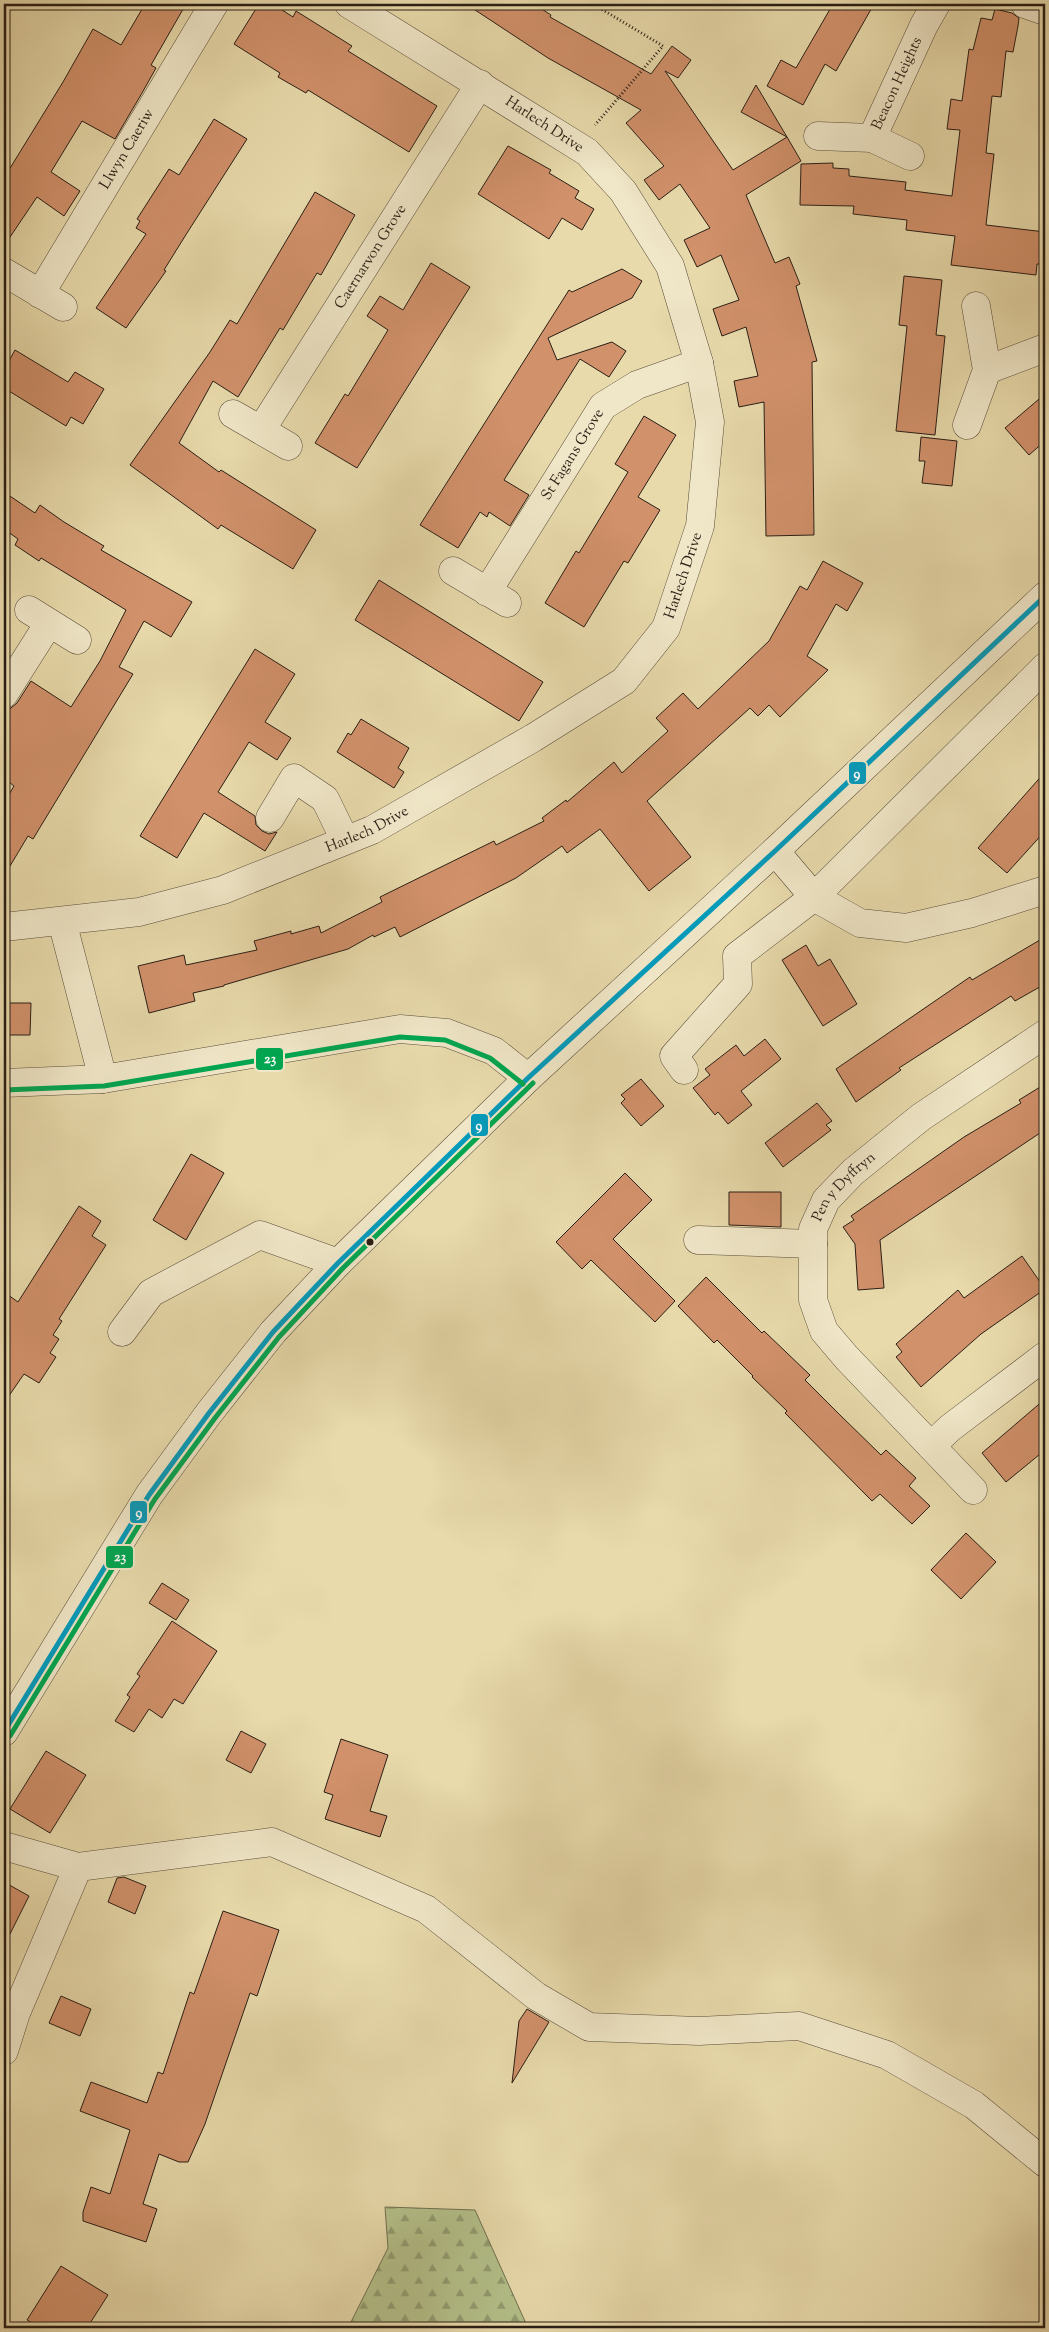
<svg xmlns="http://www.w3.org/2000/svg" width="1049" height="2332" font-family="'Sorts Mill Goudy',serif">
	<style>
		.forest { fill: url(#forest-firs); stroke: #6e6f50 }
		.building { fill: #d1916b; stroke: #291e15 }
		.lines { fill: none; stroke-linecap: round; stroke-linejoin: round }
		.minor-casing { stroke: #594d3a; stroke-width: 29 }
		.path { stroke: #291e15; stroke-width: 3; stroke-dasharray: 1 2.5; stroke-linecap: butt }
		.minor { stroke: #f0e7c8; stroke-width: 28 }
		.bus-1-casing { stroke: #f0e7c8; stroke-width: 9 }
		.bus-2-casing { stroke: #f0e7c8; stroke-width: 9 }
		.bus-1 { stroke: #049bbc; stroke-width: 5 }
		.bus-2 { stroke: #00a651; stroke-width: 5 }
		.bus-dot { fill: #291e15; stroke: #f0e7c8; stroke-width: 2 }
		.labels { text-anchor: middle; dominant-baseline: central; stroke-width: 4.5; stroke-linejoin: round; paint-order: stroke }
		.street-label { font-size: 15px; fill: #291e15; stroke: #f0e7c8 }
		.line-badge { stroke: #f0e7c8; stroke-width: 2 }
		.badge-label { font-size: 14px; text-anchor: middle; font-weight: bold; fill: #fff }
	</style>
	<defs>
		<pattern id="forest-firs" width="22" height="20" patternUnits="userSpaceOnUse" patternTransform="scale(1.25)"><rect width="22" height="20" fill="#b4c08a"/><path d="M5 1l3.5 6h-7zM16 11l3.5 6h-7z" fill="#929b70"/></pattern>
	</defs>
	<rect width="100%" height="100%" fill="#e8daab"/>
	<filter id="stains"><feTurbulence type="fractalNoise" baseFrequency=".004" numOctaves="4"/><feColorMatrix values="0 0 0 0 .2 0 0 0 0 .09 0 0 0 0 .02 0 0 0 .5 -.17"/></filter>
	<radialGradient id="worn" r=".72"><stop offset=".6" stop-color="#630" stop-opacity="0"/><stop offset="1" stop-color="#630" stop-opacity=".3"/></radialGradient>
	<path class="forest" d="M 385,2207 L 475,2210 L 528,2328 L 348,2328 L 388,2248 Z"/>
	<path class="building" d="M 145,4 L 186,4 L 151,65 L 156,68 L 142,93 L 115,139 L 82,121 L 51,172 L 80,191 L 64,216 L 37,197 L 4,246 L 4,178 L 63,82 L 93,29 L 121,45 Z
		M 259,4 L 273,4 L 293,17 L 296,11 L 352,46 L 348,51 L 437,106 L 409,152 L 308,90 L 306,93 L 278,77 L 280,73 L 234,44 Z
		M 466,4 L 534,4 L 551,15 L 550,17 L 651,74 L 672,46 L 691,60 L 678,78 L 665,71 L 733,170 L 787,137 L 801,161 L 746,195 L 775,263 L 789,257 L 800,284 L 796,286 L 817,361 L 812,362 L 814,535 L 766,536 L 764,402 L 739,407 L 734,381 L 758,376 L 746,327 L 722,336 L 713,309 L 739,300 L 721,255 L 697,267 L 684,240 L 710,228 L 680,184 L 659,200 L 644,180 L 664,166 L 626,123 L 641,110 L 548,58 Z
		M 833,4 L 874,4 L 836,71 L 825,64 L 803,105 L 767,86 L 781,60 L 796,68 Z
		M 995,9 L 1012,13 L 1019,18 L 1018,26 L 1013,52 L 1006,51 L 1001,97 L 992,96 L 986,153 L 994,154 L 986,225 L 1045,232 L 1045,264 L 1037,264 L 1036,275 L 951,265 L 955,236 L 906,230 L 907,220 L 853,214 L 854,206 L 800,205 L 801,164 L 833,163 L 833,168 L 849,169 L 849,176 L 906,182 L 905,190 L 952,196 L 960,130 L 947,129 L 951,99 L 962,101 L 969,49 L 973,50 L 981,18 L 992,20 Z
		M 756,85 L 787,137 L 741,112 Z
		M 214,119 L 247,139 L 187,233 L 164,270 L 166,271 L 126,328 L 96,308 L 146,234 L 136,228 L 140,221 L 137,219 L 169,169 L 179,175 Z
		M 508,146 L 551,170 L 549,173 L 579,191 L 575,198 L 594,209 L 582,230 L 562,218 L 549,239 L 478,194 Z
		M 315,192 L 355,215 L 321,275 L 317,273 L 283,330 L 280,328 L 238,397 L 213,381 L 179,443 L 219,472 L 221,470 L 316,530 L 293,569 L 221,525 L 218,529 L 130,465 L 210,352 L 230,320 L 237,324 Z
		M 431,263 L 470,287 L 357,468 L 315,443 L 345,394 L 348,396 L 388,330 L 367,316 L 380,296 L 403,310 Z
		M 622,269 L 642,281 L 632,298 L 548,338 L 557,360 L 612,342 L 626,351 L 609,377 L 580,359 L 504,480 L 529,495 L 510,526 L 489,512 L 487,517 L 480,512 L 458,548 L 420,525 L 569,290 L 572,292 Z
		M 904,276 L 942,280 L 936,335 L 945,336 L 935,435 L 896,431 L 907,326 L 899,325 Z
		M 15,350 L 68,382 L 75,372 L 104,389 L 83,424 L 71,417 L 66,426 L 4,388 L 4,370 Z
		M 1045,394 L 1045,441 L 1029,455 L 1005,428 Z
		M 644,416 L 676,435 L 638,497 L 660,510 L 628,563 L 624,561 L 584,627 L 545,603 L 576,551 L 579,553 L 628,472 L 615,464 Z
		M 921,437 L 957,441 L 952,486 L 922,483 L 925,461 L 919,461 Z
		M 4,492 L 35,513 L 40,505 L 64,522 L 104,546 L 101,550 L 192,602 L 171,637 L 144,621 L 119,667 L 133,674 L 33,839 L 28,836 L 4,876 L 4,803 L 14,786 L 4,778 L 4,710 L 11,708 L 17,703 L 31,681 L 71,707 L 100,661 L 126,610 L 82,583 L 41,558 L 39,561 L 15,545 L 18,539 L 4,529 Z
		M 823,561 L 863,583 L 847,611 L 836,604 L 807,656 L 828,670 L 780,717 L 769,705 L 758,716 L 750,708 L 647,801 L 691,857 L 649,891 L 600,829 L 567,853 L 562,846 L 516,878 L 400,937 L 395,927 L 374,937 L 373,935 L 348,949 L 224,985 L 224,986 L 193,993 L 195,1001 L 149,1013 L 138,966 L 184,955 L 186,965 L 257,950 L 254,941 L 291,931 L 291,934 L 319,926 L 321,933 L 382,902 L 380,897 L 494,841 L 496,845 L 544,821 L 542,818 L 566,800 L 567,802 L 614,762 L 622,773 L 668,731 L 656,718 L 683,693 L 698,709 L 769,641 L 800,586 L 807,590 Z
		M 379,580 L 543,682 L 519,721 L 355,620 Z
		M 255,649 L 295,674 L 265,722 L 291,738 L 277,760 L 249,742 L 218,792 L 255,816 L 256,825 L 262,831 L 269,834 L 277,832 L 265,851 L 204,813 L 177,858 L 140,836 Z
		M 361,719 L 409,748 L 398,768 L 404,772 L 394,788 L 337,752 L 348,733 L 351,735 Z
		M 1045,772 L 1045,831 L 1007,873 L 978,848 Z
		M 1045,937 L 1045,984 L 1015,1001 L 1011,996 L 899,1068 L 901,1070 L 856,1102 L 836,1069 L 970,977 L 972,980 Z
		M 806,945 L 818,966 L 830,959 L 857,1004 L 823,1026 L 782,960 Z
		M 4,1003 L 31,1003 L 30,1035 L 4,1035 Z
		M 765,1039 L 781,1059 L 741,1091 L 752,1105 L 728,1124 L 718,1112 L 715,1115 L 693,1088 L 710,1075 L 705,1069 L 736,1045 L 744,1056 Z
		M 641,1079 L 664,1106 L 641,1126 L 621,1103 L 625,1099 L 621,1095 Z
		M 1045,1084 L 1045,1142 L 1040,1133 L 880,1240 L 884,1288 L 858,1290 L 855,1244 L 843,1227 L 854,1220 L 851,1216 L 964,1137 L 1021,1103 L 1019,1100 Z
		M 817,1103 L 832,1121 L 826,1125 L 831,1130 L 783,1167 L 765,1143 Z
		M 191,1154 L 224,1173 L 186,1240 L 153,1220 Z
		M 625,1173 L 652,1200 L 613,1239 L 675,1301 L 655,1322 L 591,1260 L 582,1269 L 556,1242 Z
		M 729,1192 L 781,1192 L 781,1227 L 729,1225 Z
		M 79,1206 L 101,1221 L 92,1236 L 106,1245 L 59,1319 L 62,1321 L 53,1335 L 59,1339 L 50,1353 L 56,1357 L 39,1383 L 24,1374 L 4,1403 L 4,1292 L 18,1302 Z
		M 1022,1256 L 1045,1289 L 981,1334 L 921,1387 L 896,1357 L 902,1352 L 896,1344 L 958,1290 L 964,1298 Z
		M 706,1277 L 762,1333 L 764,1331 L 810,1375 L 805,1380 L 840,1415 L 881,1455 L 886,1450 L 916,1478 L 909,1486 L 930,1506 L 912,1524 L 880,1494 L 872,1501 L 785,1413 L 787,1411 L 752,1377 L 753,1376 L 717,1340 L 714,1343 L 678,1306 Z
		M 1045,1399 L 1045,1450 L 1006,1482 L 982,1453 Z
		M 966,1533 L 996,1562 L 961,1599 L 931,1570 Z
		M 162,1583 L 189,1600 L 176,1620 L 149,1603 Z
		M 172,1621 L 217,1651 L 183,1704 L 174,1699 L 162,1718 L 149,1709 L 134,1732 L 115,1721 L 130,1697 L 127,1695 L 140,1676 L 137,1674 Z
		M 241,1731 L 266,1744 L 251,1773 L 226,1760 Z
		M 341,1739 L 388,1755 L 370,1811 L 387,1816 L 380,1837 L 325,1819 L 333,1795 L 324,1792 Z
		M 46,1751 L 86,1775 L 50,1833 L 10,1809 Z
		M 124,1877 L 146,1886 L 135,1914 L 108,1902 L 117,1878 Z
		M 4,1882 L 29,1896 L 4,1946 Z
		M 223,1911 L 279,1930 L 257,1996 L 250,1993 L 205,2124 L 188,2162 L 179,2162 L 159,2154 L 143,2204 L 157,2209 L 146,2242 L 83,2221 L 83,2212 L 91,2187 L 110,2194 L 130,2130 L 80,2111 L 91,2082 L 147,2103 L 158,2072 L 163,2074 L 190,1992 L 194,1994 Z
		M 61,1996 L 91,2009 L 80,2036 L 49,2023 Z
		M 527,2009 L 549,2022 L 512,2083 L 519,2021 Z
		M 61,2266 L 108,2295 L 87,2328 L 40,2328 L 27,2320 Z"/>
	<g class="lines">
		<defs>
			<g id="minor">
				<path d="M 1025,4 L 1045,11"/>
				<path id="s1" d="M 818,136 L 872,138 L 924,25 L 936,4"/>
				<path d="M 872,138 L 910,156"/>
				<path d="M 4,272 L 63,307"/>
				<path id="s2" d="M 40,294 L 214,4"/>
				<path d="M 987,370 L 1045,348"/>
				<path d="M 233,414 L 288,446"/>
				<path d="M 967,425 L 987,370 L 976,306"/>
				<path id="s3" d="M 261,430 L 480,84"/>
				<path d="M 453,571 L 507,603"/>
				<path id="s4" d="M 487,592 L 603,406 L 637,385 L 699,363"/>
				<path d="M 29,610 L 77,640"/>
				<path d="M 4,694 L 49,623"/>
				<path d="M 270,818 L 294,778 L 325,799 L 345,840"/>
				<path d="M 775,851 L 814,897 L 860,923 L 906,928 L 972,913 L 1045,890"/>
				<path d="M 62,921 L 103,1079"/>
				<path id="s5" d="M 4,927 L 139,912 L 223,890 L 372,830 L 533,738 L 624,681 L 666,628 L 700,526 L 710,422 L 699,363 L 670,266 L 623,191 L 587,152 L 349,4"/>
				<path d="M 684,1070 L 674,1056 L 738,984 L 737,956 L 814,897 L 1045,667"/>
				<path d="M 4,1083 L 103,1079 L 400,1029 L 447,1033 L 494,1051 L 528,1078"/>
				<path d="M 698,1240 L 813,1244"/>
				<path d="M 122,1332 L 151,1293 L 260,1235 L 338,1263"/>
				<path d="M 931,1446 L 950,1428 L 1045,1356"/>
				<path id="s6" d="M 973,1490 L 846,1357 L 824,1331 L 813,1300 L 813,1229 L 826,1200 L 853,1172 L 921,1117 L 1045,1034"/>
				<path d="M 4,1732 L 149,1495 L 209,1413 L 273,1332 L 338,1263 L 528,1078 L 775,851 L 1045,596"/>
				<path d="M 4,1846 L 78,1867 L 272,1842 L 426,1909 L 536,1996 L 589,2027 L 699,2031 L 799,2026 L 887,2055 L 974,2105 L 1045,2163"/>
				<path d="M 4,2051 L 16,2013 L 78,1867"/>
			</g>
		</defs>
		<use href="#minor" class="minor-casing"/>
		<path class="path" d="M 593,4 L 663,46 L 595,125"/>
		<use href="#minor" class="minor"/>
		<defs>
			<path id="bus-1" d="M 4,1732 L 149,1495 L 209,1413 L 273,1332 L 338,1263 L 528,1078 L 775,851 L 1045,596"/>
			<path id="bus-2" d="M 4,1090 L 104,1086 L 400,1037 L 445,1040 L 490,1058 L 523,1084
				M 10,1736 L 155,1499 L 215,1418 L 279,1337 L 343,1268 L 533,1083"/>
		</defs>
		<use href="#bus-1" class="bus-1-casing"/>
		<use href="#bus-2" class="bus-2-casing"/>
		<use href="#bus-1" class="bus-1"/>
		<use href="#bus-2" class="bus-2"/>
	</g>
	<circle class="bus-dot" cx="370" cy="1242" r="4.5"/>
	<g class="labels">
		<g class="street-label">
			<text stroke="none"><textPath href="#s1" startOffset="114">Beacon Heights</textPath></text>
			<text transform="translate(544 125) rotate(33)">Harlech Drive</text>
			<text stroke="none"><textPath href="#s2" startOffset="169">Llwyn Caeriw</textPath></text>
			<text stroke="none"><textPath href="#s3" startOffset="205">Caernarvon Grove</textPath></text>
			<text stroke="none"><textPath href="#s4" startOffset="162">St Fagans Grove</textPath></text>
			<text stroke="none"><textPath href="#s5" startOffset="799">Harlech Drive</textPath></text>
			<text stroke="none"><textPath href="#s5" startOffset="379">Harlech Drive</textPath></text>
			<text stroke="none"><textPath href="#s6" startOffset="375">Pen y Dyffryn</textPath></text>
		</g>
	</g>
	<g class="line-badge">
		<rect x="848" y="761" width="19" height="24" rx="5" fill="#049bbc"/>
		<rect x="255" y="1047" width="29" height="24" rx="5" fill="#00a651"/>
		<rect x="470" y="1113" width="19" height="24" rx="5" fill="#049bbc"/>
		<rect x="129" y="1500" width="19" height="24" rx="5" fill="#049bbc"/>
		<rect x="105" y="1545" width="29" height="24" rx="5" fill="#00a651"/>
	</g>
	<g class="badge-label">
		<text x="857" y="778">9</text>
		<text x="270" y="1063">23</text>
		<text x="479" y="1130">9</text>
		<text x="139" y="1517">9</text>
		<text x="120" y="1561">23</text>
	</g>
	<rect width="1049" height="2332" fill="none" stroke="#e8daab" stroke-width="20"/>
	<rect x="5" y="5" width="1039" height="2322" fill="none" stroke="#291e15" stroke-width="2.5"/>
	<rect x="10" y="10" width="1029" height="2312" fill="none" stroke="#291e15"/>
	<rect width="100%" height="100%" filter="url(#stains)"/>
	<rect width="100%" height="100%" fill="url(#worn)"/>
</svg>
